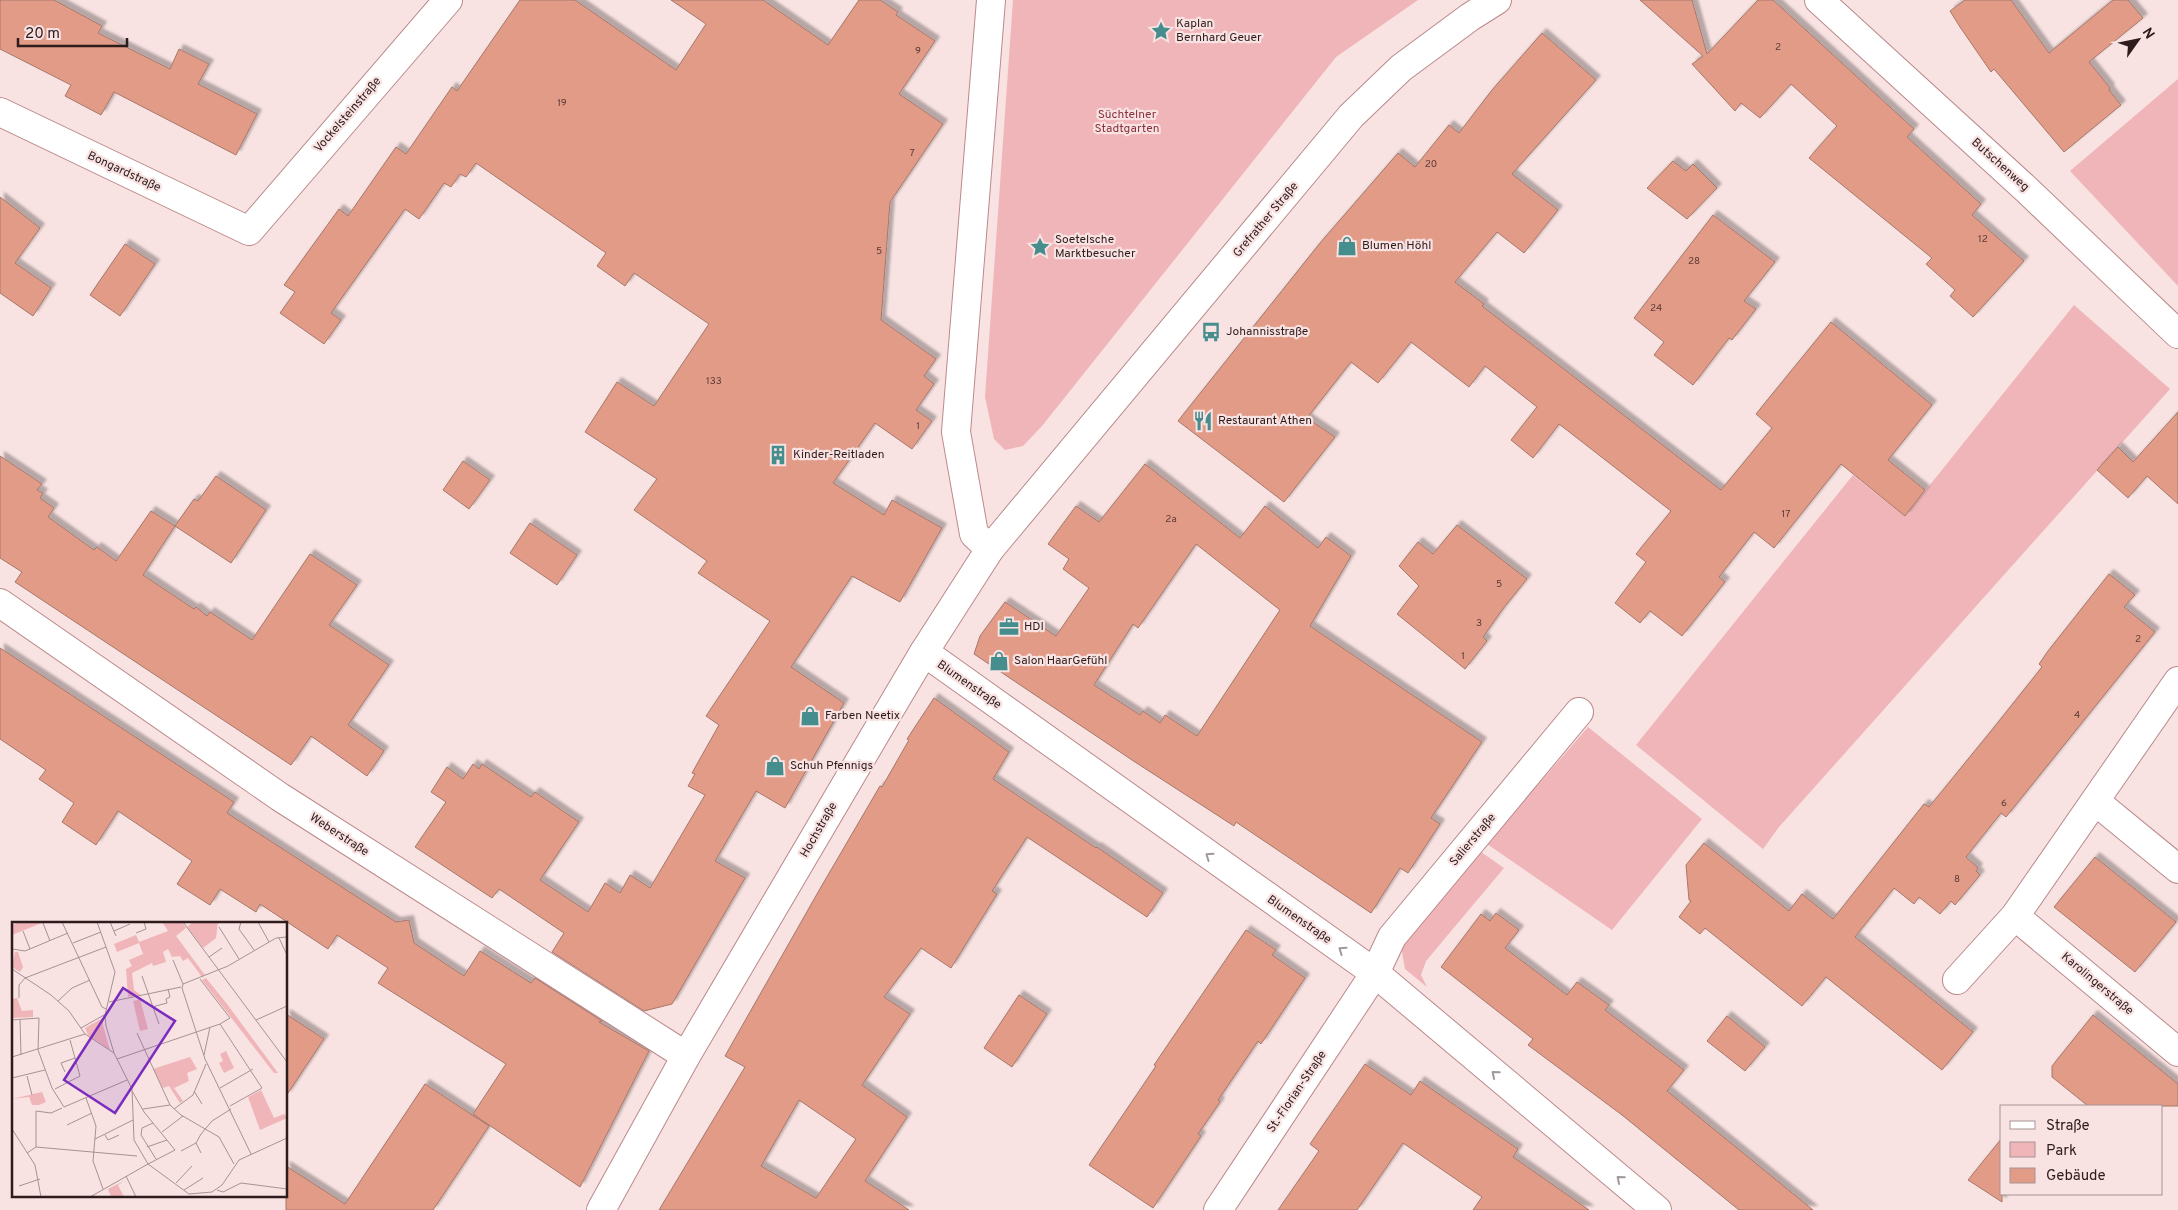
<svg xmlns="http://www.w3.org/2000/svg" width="2178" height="1210" font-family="Overpass,sans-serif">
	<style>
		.green { fill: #f0b5b8 }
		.building { fill: #e29b87; stroke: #a6786b; fill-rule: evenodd; filter: url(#shadow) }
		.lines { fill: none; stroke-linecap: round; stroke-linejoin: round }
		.minor-casing { stroke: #bb898b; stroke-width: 30 }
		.secondary-casing { stroke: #bb898b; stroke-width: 30 }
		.minor { stroke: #fff; stroke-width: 28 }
		.secondary { stroke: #fff; stroke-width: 28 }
		.oneway { stroke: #a19899 }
		.labels { text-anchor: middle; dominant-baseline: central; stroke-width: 4.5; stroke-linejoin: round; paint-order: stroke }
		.number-label { font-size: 10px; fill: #5b3b37 }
		.poi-label { font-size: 12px; fill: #2e1b1c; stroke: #f8e2e2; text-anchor: start }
		.street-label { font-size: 12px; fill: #2e1b1c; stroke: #f8e2e2 }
		.park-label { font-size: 12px; fill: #8a323d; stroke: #f8e2e2 }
		.inset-road { fill: none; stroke: #a79293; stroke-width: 1 }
		.view { fill: #7b2cbf; fill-opacity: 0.15; stroke: #7b2cbf; stroke-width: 2.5 }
		.inset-edge { fill: none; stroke: #2e1b1c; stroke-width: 2.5 }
	</style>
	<defs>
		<filter id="shadow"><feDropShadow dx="4.5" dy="-4.5" stdDeviation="1" flood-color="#0004"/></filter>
	</defs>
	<rect width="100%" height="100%" fill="#f8e2e2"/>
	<path class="green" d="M 1013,0 L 1418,0 L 1336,57 L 1042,426 L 1023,446 L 1005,450 L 994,439 L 985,397 Z
		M 2178,79 L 2178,286 L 2070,171 Z
		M 2074,305 L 2170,389 L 1779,827 L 1763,849 L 1636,745 L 1853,475 L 1905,516 Z
		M 1588,727 L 1702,819 L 1612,930 L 1487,844 Z
		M 1481,852 L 1504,868 L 1426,961 L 1421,975 L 1427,987 L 1405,969 L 1401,946 Z"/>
	<path class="building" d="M 0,0 L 54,0 L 102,26 L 98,33 L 170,69 L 179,49 L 209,64 L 198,84 L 257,114 L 236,155 L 114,92 L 101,115 L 65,96 L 71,85 L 0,49 Z
		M 520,0 L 575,0 L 676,70 L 706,24 L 671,0 L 763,0 L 828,45 L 859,0 L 880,0 L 898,12 L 896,15 L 935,41 L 899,94 L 943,124 L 890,202 L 881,320 L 936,359 L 924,376 L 934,384 L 916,410 L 932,421 L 912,449 L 875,423 L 833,483 L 884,515 L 892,500 L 942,528 L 900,602 L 852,576 L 791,667 L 844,703 L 785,808 L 756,791 L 715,861 L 745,878 L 672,1004 L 644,1011 L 552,952 L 564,933 L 499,889 L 492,898 L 415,847 L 446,802 L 431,792 L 447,767 L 463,779 L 473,764 L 479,769 L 482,764 L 531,797 L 535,792 L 579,822 L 540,880 L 588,912 L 605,883 L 620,893 L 630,875 L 650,888 L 705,795 L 688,786 L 695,774 L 692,773 L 719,725 L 706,716 L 770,621 L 698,573 L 707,561 L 634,510 L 657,479 L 585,432 L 617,382 L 654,406 L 709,324 L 634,273 L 625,286 L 597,266 L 606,253 L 476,163 L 466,177 L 460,174 L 451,187 L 444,183 L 419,219 L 405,209 L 331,313 L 341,320 L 324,344 L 280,313 L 295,292 L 284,285 L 339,209 L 348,216 L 396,147 L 406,154 L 452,87 L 457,91 Z
		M 1640,0 L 1692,0 L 1707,54 L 1758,0 L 1773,0 L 1914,129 L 1907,137 L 1981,204 L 1972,215 L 2024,261 L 1973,317 L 1950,296 L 1955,290 L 1926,264 L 1932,258 L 1809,158 L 1837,126 L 1791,84 L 1760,118 L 1741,103 L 1735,111 L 1692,64 L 1703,56 Z
		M 1965,0 L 2011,0 L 2049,53 L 2113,0 L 2128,0 L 2143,18 L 2089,62 L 2110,88 L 2109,90 L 2121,105 L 2064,152 L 1994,69 L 1991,72 L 1960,27 L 1950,11 Z
		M 1542,33 L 1596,80 L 1512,174 L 1558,210 L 1524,253 L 1497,232 L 1455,282 L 1484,304 L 1482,306 L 1721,490 L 1772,428 L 1756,414 L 1831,322 L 1932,405 L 1888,460 L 1925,490 L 1905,516 L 1841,464 L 1774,548 L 1754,532 L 1719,577 L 1725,582 L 1682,636 L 1650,611 L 1640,623 L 1615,603 L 1646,562 L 1636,554 L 1671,511 L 1559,424 L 1533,458 L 1511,440 L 1537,407 L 1485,366 L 1469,387 L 1411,342 L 1378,383 L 1351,362 L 1307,418 L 1335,437 L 1284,502 L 1178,421 L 1320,243 L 1398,153 L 1415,167 L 1449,125 L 1459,133 L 1492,90 Z
		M 1673,161 L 1686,171 L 1693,164 L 1717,188 L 1687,219 L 1647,188 Z
		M 0,197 L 40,228 L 15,263 L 51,288 L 33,316 L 0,293 Z
		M 1713,215 L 1775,262 L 1744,301 L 1756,309 L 1732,340 L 1729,338 L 1693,385 L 1654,355 L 1664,342 L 1634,318 Z
		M 125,244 L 155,264 L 120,316 L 90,295 Z
		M 2178,412 L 2178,504 L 2147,476 L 2128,498 L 2097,470 L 2118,447 L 2133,462 Z
		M 0,456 L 42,484 L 37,490 L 43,493 L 40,498 L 54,508 L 48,517 L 94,550 L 97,547 L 116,561 L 151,511 L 175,526 L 194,499 L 198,501 L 216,476 L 266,510 L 231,563 L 175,526 L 143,575 L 194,609 L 196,607 L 207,616 L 210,612 L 252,640 L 310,554 L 357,585 L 329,625 L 389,665 L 348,725 L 384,751 L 367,776 L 311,736 L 291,765 L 15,582 L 22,572 L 0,558 Z
		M 463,461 L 490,480 L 469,509 L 443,490 Z
		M 1145,464 L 1240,538 L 1265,506 L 1318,548 L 1326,537 L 1351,556 L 1310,626 L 1482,742 L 1431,818 L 1440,824 L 1408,873 L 1400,868 L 1371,913 L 1236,822 L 1234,826 L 1135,762 L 974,654 L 980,636 L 1005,602 L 1056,636 L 1089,588 L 1063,569 L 1069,559 L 1048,544 L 1076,506 L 1099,522 ZM 1196,544 L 1280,610 L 1197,736 L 1165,715 L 1160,723 L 1143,711 L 1140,715 L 1094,685 L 1133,624 L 1138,628 Z
		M 530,523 L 577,555 L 557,585 L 510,553 Z
		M 1457,525 L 1527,579 L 1502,610 L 1483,637 L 1487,641 L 1465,669 L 1397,614 L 1419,586 L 1399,566 L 1418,542 L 1433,554 Z
		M 2109,574 L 2135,595 L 2124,607 L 2155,632 L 2006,817 L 2001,813 L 1966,857 L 1978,868 L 1976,871 L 1980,875 L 1955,905 L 1951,901 L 1940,914 L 1919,897 L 1914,904 L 1894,888 L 1855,937 L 1973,1032 L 1942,1070 L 1826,977 L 1802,1006 L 1705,928 L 1700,934 L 1679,917 L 1691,901 L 1689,900 L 1686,865 L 1704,843 L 1789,911 L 1802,894 L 1833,919 L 1924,804 L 1929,807 L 1991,731 L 2042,667 L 2039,664 L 2048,651 Z
		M 0,648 L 234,802 L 227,813 L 396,922 L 409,920 L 414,943 L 464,976 L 480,951 L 531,983 L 535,978 L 602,1021 L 599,1022 L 649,1051 L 580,1187 L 473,1114 L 506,1064 L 378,983 L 388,968 L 337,935 L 328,949 L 260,904 L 256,912 L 220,889 L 210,905 L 177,884 L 192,861 L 118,811 L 96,845 L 62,822 L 74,803 L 39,779 L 46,770 L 0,739 Z
		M 934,698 L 1009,752 L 993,779 L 1096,848 L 1097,847 L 1163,893 L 1147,917 L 1027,837 L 992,891 L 997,894 L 951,968 L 921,948 L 884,997 L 910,1014 L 862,1085 L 907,1117 L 865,1181 L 909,1210 L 659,1210 L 745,1067 L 725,1056 L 821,887 L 880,786 L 882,787 L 909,740 L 907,739 ZM 799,1100 L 856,1139 L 816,1198 L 761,1166 Z
		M 2095,857 L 2176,922 L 2135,972 L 2054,907 Z
		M 1496,913 L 1519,930 L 1505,948 L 1567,995 L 1577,982 L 1609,1005 L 1605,1010 L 1684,1070 L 1667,1091 L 1813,1210 L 1739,1210 L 1622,1115 L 1528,1045 L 1533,1039 L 1441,967 L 1481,914 L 1490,921 Z
		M 1246,930 L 1276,950 L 1272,955 L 1305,978 L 1261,1044 L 1258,1041 L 1218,1100 L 1220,1102 L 1198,1134 L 1201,1136 L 1153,1208 L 1089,1165 L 1156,1066 L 1154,1065 Z
		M 1019,995 L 1047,1014 L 1012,1067 L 984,1048 Z
		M 286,1014 L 324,1039 L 286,1096 Z
		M 2093,1015 L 2178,1084 L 2178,1106 L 2088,1106 L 2052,1077 L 2052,1066 Z
		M 1727,1016 L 1765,1047 L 1745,1071 L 1707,1041 Z
		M 1365,1064 L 1411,1095 L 1420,1081 L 1518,1149 L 1513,1157 L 1589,1210 L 1473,1210 L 1482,1197 L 1403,1143 L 1357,1210 L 1278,1210 L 1319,1151 L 1310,1144 Z
		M 425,1084 L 489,1126 L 433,1210 L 286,1210 L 286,1166 L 345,1204 Z
		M 2002,1138 L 2002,1202 L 1968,1180 Z"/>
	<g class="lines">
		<defs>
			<path id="minor" d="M 1819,0 L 2027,190 L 2178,334
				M 0,112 L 249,231 L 448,0
				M 990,549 L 974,534 L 956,432 L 991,0
				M 0,603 L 280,797 L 686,1056
				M 924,652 L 1375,973 L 1657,1210
				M 2095,801 L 2178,869
				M 2015,916 L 2178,1052
				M 1957,980 L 2015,916 L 2178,681
				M 1218,1210 L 1375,973 L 1392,937 L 1579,712"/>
			<path id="secondary" d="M 601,1210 L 686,1056 L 886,716 L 924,652 L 990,549 L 1351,116 L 1401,68 L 1470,17 L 1497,0"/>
		</defs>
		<use href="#minor" class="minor-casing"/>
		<use href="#secondary" class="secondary-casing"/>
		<use href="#minor" class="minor"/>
		<use href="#secondary" class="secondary"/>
	</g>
	<defs><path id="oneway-chevron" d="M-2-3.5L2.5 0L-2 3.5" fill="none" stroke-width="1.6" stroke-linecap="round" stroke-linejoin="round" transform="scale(1.25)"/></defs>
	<g class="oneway">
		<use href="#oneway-chevron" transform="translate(1209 856) rotate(-145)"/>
		<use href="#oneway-chevron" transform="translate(1342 950) rotate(-145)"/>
		<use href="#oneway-chevron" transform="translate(1495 1074) rotate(-140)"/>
		<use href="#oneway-chevron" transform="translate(1620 1179) rotate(-140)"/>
	</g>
	<defs>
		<symbol id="sight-bare" viewBox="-9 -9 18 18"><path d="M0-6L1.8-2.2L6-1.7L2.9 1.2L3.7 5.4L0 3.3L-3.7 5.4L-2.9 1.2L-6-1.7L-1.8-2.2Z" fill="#468d8e" stroke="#f8e2e2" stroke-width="2.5" paint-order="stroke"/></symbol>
		<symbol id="shop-bare" viewBox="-9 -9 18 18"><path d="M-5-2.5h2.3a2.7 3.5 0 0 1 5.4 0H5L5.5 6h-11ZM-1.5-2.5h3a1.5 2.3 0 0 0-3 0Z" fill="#468d8e" stroke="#f8e2e2" stroke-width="2.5" paint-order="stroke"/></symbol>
		<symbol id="bus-bare" viewBox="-9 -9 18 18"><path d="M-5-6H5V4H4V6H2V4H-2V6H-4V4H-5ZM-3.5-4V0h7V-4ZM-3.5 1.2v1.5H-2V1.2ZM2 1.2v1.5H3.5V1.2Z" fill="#468d8e" stroke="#f8e2e2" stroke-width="2.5" paint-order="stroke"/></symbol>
		<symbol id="restaurant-bare" viewBox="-9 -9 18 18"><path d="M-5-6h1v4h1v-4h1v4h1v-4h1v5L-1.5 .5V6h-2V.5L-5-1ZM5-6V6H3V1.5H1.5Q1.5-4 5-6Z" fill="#468d8e" stroke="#f8e2e2" stroke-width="2.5" paint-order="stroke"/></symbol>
		<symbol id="building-bare" viewBox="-9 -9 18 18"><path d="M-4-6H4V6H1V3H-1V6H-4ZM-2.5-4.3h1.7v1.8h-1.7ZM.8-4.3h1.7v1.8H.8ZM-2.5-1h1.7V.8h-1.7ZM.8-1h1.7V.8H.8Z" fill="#468d8e" stroke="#f8e2e2" stroke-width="2.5" paint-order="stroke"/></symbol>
		<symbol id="office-bare" viewBox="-9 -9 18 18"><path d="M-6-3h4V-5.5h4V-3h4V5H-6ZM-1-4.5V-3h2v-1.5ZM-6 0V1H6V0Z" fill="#468d8e" stroke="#f8e2e2" stroke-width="2.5" paint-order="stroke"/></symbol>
	</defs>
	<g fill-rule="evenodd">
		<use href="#sight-bare" x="1147" y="17" width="28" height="28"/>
		<use href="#shop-bare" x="1333" y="232" width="28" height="28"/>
		<use href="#sight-bare" x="1026" y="233" width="28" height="28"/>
		<use href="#bus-bare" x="1197" y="318" width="28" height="28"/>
		<use href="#restaurant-bare" x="1189" y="407" width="28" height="28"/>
		<use href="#building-bare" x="764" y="441" width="28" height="28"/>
		<use href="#office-bare" x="995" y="613" width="28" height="28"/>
		<use href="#shop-bare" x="985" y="647" width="28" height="28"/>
		<use href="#shop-bare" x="796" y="702" width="28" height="28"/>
		<use href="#shop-bare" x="761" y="752" width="28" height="28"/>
	</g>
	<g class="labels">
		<g class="number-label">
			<text x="1778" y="47">2</text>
			<text x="918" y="51">9</text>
			<text x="562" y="103">19</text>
			<text x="912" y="153">7</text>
			<text x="1431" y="164">20</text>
			<text x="1983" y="239">12</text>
			<text x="879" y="251">5</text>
			<text x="1694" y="261">28</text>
			<text x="1656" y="308">24</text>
			<text x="714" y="381">133</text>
			<text x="918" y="426">1</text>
			<text x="1786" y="514">17</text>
			<text x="1171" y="519">2a</text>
			<text x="1499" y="584">5</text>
			<text x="1479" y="623">3</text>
			<text x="2138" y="639">2</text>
			<text x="1463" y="656">1</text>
			<text x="2077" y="715">4</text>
			<text x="2004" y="803">6</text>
			<text x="1957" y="879">8</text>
		</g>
		<g class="poi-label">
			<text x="1176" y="24">Kaplan<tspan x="1176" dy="14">Bernhard Geuer</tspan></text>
			<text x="1055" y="240">Soetelsche<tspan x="1055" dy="14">Marktbesucher</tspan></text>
			<text x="1362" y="246">Blumen Höhl</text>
			<text x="1226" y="332">Johannisstraße</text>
			<text x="1218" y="421">Restaurant Athen</text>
			<text x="793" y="455">Kinder-Reitladen</text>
			<text x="1024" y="627">HDI</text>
			<text x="1014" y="661">Salon HaarGefühl</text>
			<text x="825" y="716">Farben Neetix</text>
			<text x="790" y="766">Schuh Pfennigs</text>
		</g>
		<g class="street-label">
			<text transform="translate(348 115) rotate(-49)">Vockelsteinstraße</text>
			<text transform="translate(2000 165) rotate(42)">Butschenweg</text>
			<text transform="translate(124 172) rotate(25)">Bongardstraße</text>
			<text transform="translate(1266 220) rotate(-50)">Grefrather Straße</text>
			<text transform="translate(969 685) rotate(35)">Blumenstraße</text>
			<text transform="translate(819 830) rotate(-60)">Hochstraße</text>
			<text transform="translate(339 835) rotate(33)">Weberstraße</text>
			<text transform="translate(1473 840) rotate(-50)">Salierstraße</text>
			<text transform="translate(1299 920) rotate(35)">Blumenstraße</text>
			<text transform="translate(2097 984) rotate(40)">Karolingerstraße</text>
			<text transform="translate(1297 1092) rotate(-56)">St.-Florian-Straße</text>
		</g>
		<g class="park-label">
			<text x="1127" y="115">Süchtelner<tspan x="1127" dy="14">Stadtgarten</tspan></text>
		</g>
	</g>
	<g transform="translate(12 922)">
		<rect width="275" height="275" fill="#f8e2e2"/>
		<path d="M 8,0 L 32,0 L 0,13 L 0,3 ZM 150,0 L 170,0 L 174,6 L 164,14 L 193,53 L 190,55 L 176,36 L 171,39 L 168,34 L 160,35 L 156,27 L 151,30 L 154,40 L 141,44 L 140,41 L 120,51 L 122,68 L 129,73 L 116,75 L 114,47 L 120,44 L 117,38 L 131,32 L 127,21 L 105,30 L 102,22 L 124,13 L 127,20 L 156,9 ZM 181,0 L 206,0 L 204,16 L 191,26 L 175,5 ZM 3,30 L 6,30 L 11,45 L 8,50 L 0,45 ZM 194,56 L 215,82 L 266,151 L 262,151 L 190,58 ZM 5,76 L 10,89 L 21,88 L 21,95 L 0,96 L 0,77 ZM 128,77 L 136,107 L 128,109 L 121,79 ZM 91,96 L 91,103 L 98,128 L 76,113 L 73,106 ZM 214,129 L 222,146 L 212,151 L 207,141 L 211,139 L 208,132 ZM 178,135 L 185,147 L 175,151 L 177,159 L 162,166 L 171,179 L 168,181 L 157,164 L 151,166 L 141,147 ZM 249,168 L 262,196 L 272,192 L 275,196 L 248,208 L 236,175 ZM 30,170 L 34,180 L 27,183 L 20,183 L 17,175 L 0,177 ZM 114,258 L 106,263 L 112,275 L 99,275 L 96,267 Z" fill="#f0b5b8"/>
		<path class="inset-road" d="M 50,0 L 90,85 L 94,87M 85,0 L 103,50 L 93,93 L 94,104 L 102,131 L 120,167 L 122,218 L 136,242 L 177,272 L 200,270 L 210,263 L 227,238 L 275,216M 98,0 L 104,14M 171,0 L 275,140M 229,0 L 227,7 L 242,28M 246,0 L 257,20M 31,1 L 38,19M 207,5 L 227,37M 11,9 L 18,27M 102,9 L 118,2M 124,11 L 134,7 L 132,0M 267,16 L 275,33M 61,21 L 89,10M 0,27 L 13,29 L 56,11M 197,35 L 210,26M 161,38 L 171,62M 0,47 L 39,73 L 57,89 L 73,112 L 102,131M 130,54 L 147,102M 13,56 L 94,25M 170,66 L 193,137 L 239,232M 170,66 L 171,62 L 216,44 L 264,16 L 275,15M 7,76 L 7,63 L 13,56M 46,79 L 60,66 L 78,58M 97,80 L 169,65M 140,85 L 155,81 L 154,77 L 158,75 L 156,67M 8,97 L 9,133M 0,98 L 27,96 L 26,128 L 40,166 L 52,185 L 115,158M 244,98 L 275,84M 208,102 L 250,166 L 218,184M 69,106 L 92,93M 125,111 L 158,183M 192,133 L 198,105M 0,135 L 73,112M 105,137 L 208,102 L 218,96 L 188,57M 53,150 L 49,141 L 63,136M 15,154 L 20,173M 0,156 L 33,148M 208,166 L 241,147M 43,167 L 68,154 L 58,118M 120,169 L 132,190 L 163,228 L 136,242M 182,169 L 190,182M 74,176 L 84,204 L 81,239 L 91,267M 131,187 L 158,183 L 169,193 L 207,215 L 222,242M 162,187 L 181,173 L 194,142M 141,201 L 130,206 L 129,213 L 144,237M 55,203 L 80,191M 0,207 L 23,243 L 29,275M 150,210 L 171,194M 93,213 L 96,218 L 107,213M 83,217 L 121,198M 24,225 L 24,189 L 39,191 L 50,186M 135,225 L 155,218M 169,229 L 184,221M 15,231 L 24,225 L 125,234M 189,231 L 184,221 L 189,212 L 200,199 L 219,187M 114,254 L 124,275M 164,261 L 180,244M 7,264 L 28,257M 172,268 L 191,256M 205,268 L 211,270 L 229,261 L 275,267M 78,275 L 136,242"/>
		<path class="view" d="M 111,66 L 163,99 L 103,191 L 52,158 Z"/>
		<rect width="275" height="275" class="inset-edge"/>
	</g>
	<rect x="2000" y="1105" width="162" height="90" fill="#f8e2e2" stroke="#a79293"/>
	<rect x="2010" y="1121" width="25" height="8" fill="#ffffff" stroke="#a79293"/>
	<text x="2046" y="1130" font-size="15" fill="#2e1b1c">Straße</text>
	<rect x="2010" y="1142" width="25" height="15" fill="#f0b5b8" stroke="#a79293"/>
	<text x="2046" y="1155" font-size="15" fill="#2e1b1c">Park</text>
	<rect x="2010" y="1168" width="25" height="15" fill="#e29b87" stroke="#a79293"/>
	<text x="2046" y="1180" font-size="15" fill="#2e1b1c">Gebäude</text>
	<g transform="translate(2138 40) rotate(57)" stroke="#f8e2e2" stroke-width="4" paint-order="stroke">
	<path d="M0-4L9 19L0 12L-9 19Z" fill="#2e1b1c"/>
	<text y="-8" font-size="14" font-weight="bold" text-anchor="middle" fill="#2e1b1c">N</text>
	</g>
	<path d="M18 38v8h109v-8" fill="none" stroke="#2e1b1c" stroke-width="2.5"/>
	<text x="25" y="38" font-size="15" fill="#2e1b1c" stroke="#f8e2e2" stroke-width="4" paint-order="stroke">20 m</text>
</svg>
